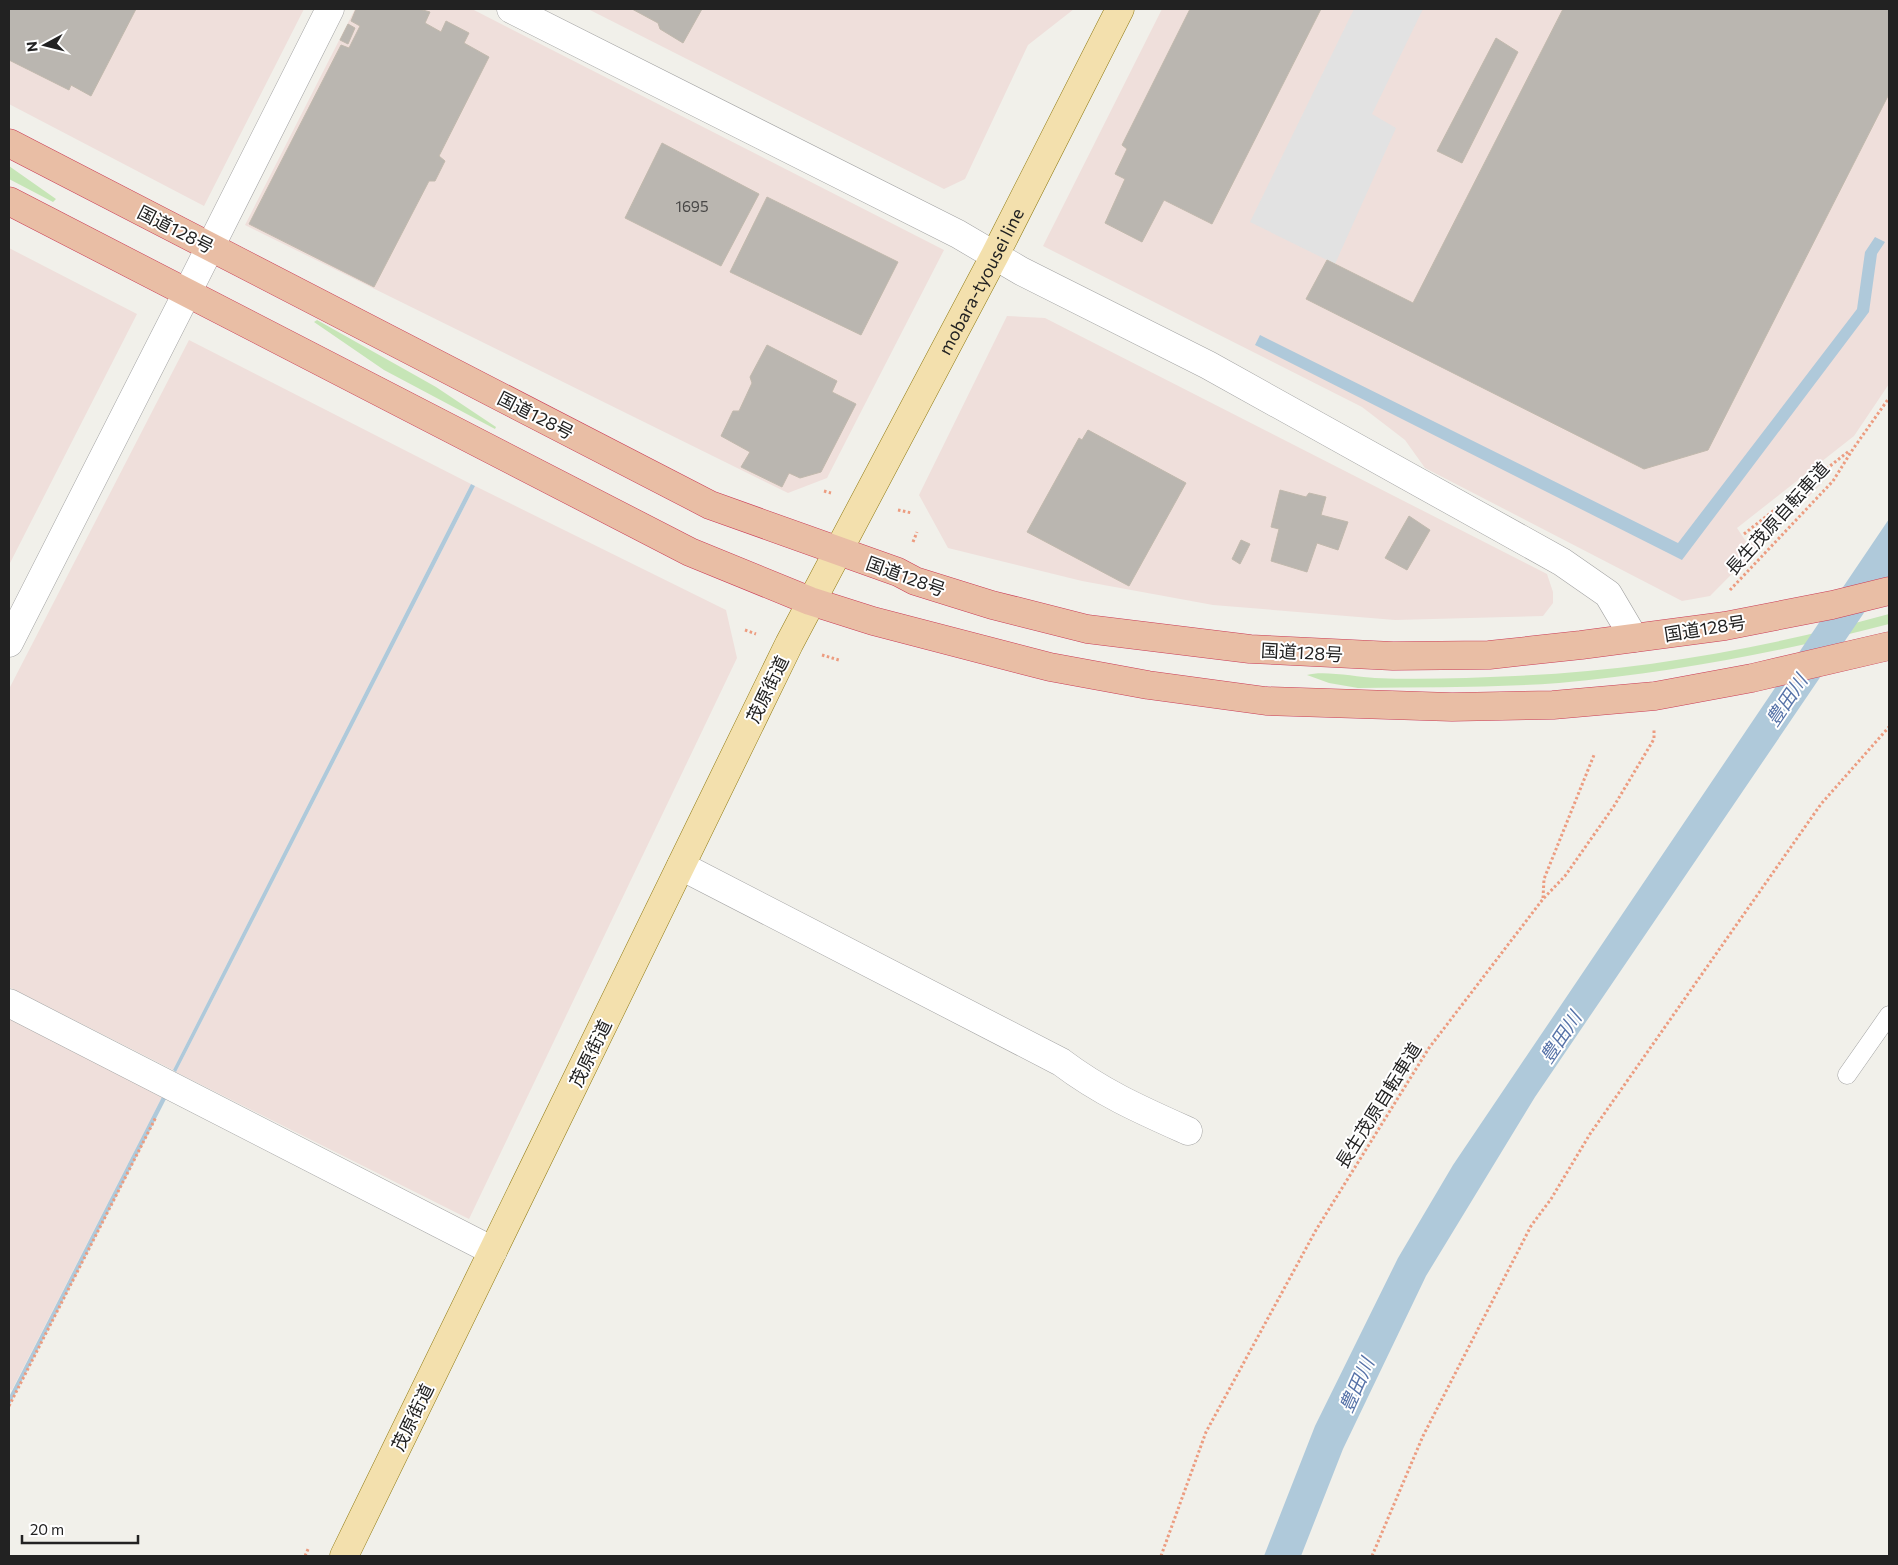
<svg xmlns="http://www.w3.org/2000/svg" width="1898" height="1565" font-family="Commissioner,'Noto Sans JP',sans-serif">
	<style>
		.commercial { fill: #efdfdb }
		.grass { fill: #c6e5b6 }
		.parking { fill: #e2e2e2 }
		.water { fill: #afc9da }
		.building { fill: #bab6b0; stroke: #c1b9ad }
		.lines { fill: none; stroke-linecap: round; stroke-linejoin: round }
		.service-casing { stroke: #a3a3a3; stroke-width: 19 }
		.minor-casing { stroke: #a3a3a3; stroke-width: 29 }
		.tertiary-casing { stroke: #a3a3a3; stroke-width: 29 }
		.primary-casing { stroke: #8f7910; stroke-width: 29 }
		.trunk-casing { stroke: #ca3c57; stroke-width: 29 }
		.path { stroke: #ec9c80; stroke-width: 3; stroke-dasharray: 2.5 2.5; stroke-linecap: butt }
		.service { stroke: #fff; stroke-width: 18 }
		.minor { stroke: #fff; stroke-width: 28 }
		.tertiary { stroke: #fff; stroke-width: 28 }
		.primary { stroke: #f3e0ad; stroke-width: 28 }
		.trunk { stroke: #e9bea5; stroke-width: 28 }
		.labels { text-anchor: middle; dominant-baseline: central; stroke-width: 4; stroke-linejoin: round; paint-order: stroke }
		.number-label { font-size: 15px; fill: #484746 }
		.street-label { font-size: 18px; fill: #222; stroke: #fff }
		.water-label { font-size: 19px; font-style: italic; fill: #5773a8; stroke: #fff }
	</style>
	<rect width="100%" height="100%" fill="#f1f0ea"/>
	<path class="commercial" d="M 9,9 L 304,9 L 204,206 L 9,104 Z
		M 355,9 L 472,9 L 944,250 L 827,478 L 788,493 L 245,225 Z
		M 588,9 L 1074,9 L 1028,45 L 965,179 L 944,189 Z
		M 1162,9 L 1889,9 L 1889,384 L 1854,436 L 1737,528 L 1747,543 L 1825,480 L 1710,596 L 1682,601 L 1425,468 L 1405,440 L 1362,407 L 1043,246 Z
		M 9,248 L 137,314 L 9,565 Z
		M 1007,316 L 1045,318 L 1547,574 L 1553,592 L 1553,603 L 1543,616 L 1395,620 L 1213,605 L 1082,581 L 948,548 L 919,495 Z
		M 189,340 L 471,484 L 173,1070 L 9,987 L 9,689 Z
		M 475,486 L 726,610 L 737,658 L 469,1219 L 176,1072 Z
		M 9,1018 L 162,1097 L 12,1390 L 9,1389 Z"/>
	<path class="grass" d="M 9,166 L 56,199 L 53,202 L 9,179 Z
		M 317,320 L 436,387 L 496,427 L 495,429 L 384,370 L 314,322 Z
		M 1889,614 L 1889,624 C 1781,652 1670,673 1559,683 C 1492,688 1425,687 1358,688 L 1329,683 L 1307,675 C 1323,670 1357,677 1375,678 C 1422,680 1469,678 1515,676 C 1639,671 1771,647 1889,614 Z"/>
	<path class="parking" d="M 1354,9 L 1423,9 L 1372,114 L 1396,128 L 1335,264 L 1250,222 Z"/>
	<path class="water" d="M 1875,237 L 1885,242 L 1877,254 L 1869,312 L 1682,560 L 1255,345 L 1260,335 L 1678,543 L 1857,309 L 1865,252 Z
		M 471,484 L 475,486 L 176,1072 L 173,1070 Z
		M 1889,519 L 1889,576 L 1535,1097 L 1426,1276 L 1343,1449 L 1301,1556 L 1264,1556 L 1315,1426 L 1398,1258 L 1453,1165 Z
		M 162,1097 L 166,1099 L 9,1406 L 9,1397 Z"/>
	<path class="building" d="M 9,9 L 136,9 L 91,96 L 71,85 L 69,90 L 9,60 Z
		M 356,9 L 419,9 L 430,12 L 425,23 L 441,32 L 446,21 L 469,33 L 464,43 L 489,57 L 439,156 L 445,161 L 435,181 L 429,181 L 374,287 L 249,224 L 341,45 L 349,48 L 360,26 L 351,21 Z
		M 632,9 L 702,9 L 683,43 L 660,29 L 658,23 Z
		M 1190,9 L 1321,9 L 1212,224 L 1164,200 L 1142,242 L 1105,223 L 1125,179 L 1115,174 L 1127,149 L 1122,145 Z
		M 1563,9 L 1889,9 L 1889,94 L 1708,450 L 1644,469 L 1306,299 L 1327,260 L 1413,303 Z
		M 348,24 L 355,28 L 348,44 L 340,40 Z
		M 1496,38 L 1518,52 L 1462,163 L 1437,151 Z
		M 662,143 L 759,194 L 721,266 L 625,218 Z
		M 767,197 L 898,262 L 861,335 L 730,272 Z
		M 767,345 L 837,381 L 832,392 L 856,404 L 821,472 L 800,478 L 789,473 L 782,487 L 741,467 L 750,452 L 721,436 L 733,411 L 739,411 L 752,383 L 750,377 Z
		M 1088,430 L 1186,483 L 1129,586 L 1027,532 L 1079,438 L 1082,440 Z
		M 1280,490 L 1306,497 L 1309,493 L 1326,497 L 1321,515 L 1348,522 L 1338,550 L 1317,543 L 1307,572 L 1271,561 L 1279,529 L 1271,527 Z
		M 1409,516 L 1430,530 L 1407,570 L 1385,558 Z
		M 1241,540 L 1250,544 L 1240,564 L 1232,559 Z"/>
	<g class="lines">
		<defs>
			<path id="service" d="M 1847,1075 L 1889,1015"/>
			<path id="minor" d="M 511,9 L 958,234 L 1021,271 L 1208,365 L 1562,562 L 1608,594 L 1634,638
				M 9,643 L 187,293
				M 681,866 L 1061,1062 C 1102,1093 1141,1110 1188,1131
				M 9,1003 L 493,1251"/>
			<path id="tertiary" d="M 187,293 L 330,9"/>
			<g id="primary">
				<path id="s1" d="M 344,1556 L 789,644 L 995,255 L 1120,9"/>
			</g>
			<path id="trunk" d="M 9,143 L 710,505 L 898,572 L 915,581 L 992,605 L 1087,629 L 1250,649 L 1393,656 L 1489,655 L 1581,645 L 1725,626 L 1832,605 L 1889,591
				M 9,201 L 690,552 L 810,601 L 873,621 L 1050,667 L 1148,685 L 1266,701 L 1452,707 L 1553,705 L 1655,696 L 1752,678 L 1889,646"/>
		</defs>
		<use href="#service" class="service-casing"/>
		<use href="#minor" class="minor-casing"/>
		<use href="#tertiary" class="tertiary-casing"/>
		<use href="#primary" class="primary-casing"/>
		<use href="#trunk" class="trunk-casing"/>
		<path class="path" d="M 824,491 L 831,493
			M 898,510 L 912,513
			M 1744,534 L 1849,451
			M 913,542 L 917,532
			M 1730,590 L 1833,481 L 1853,449 L 1889,398
			M 745,630 L 756,634
			M 822,655 L 839,660
			M 1543,898 L 1544,879 L 1594,755
			M 9,1406 L 156,1117
			M 305,1556 L 309,1547
			M 1161,1556 L 1206,1432 L 1316,1230 L 1429,1048 L 1543,899 L 1565,876 L 1614,806 L 1654,739 L 1654,729
			M 1372,1556 L 1423,1436 L 1531,1226 L 1551,1199 L 1590,1134 L 1821,804 L 1889,727"/>
		<use href="#service" class="service"/>
		<use href="#minor" class="minor"/>
		<use href="#tertiary" class="tertiary"/>
		<use href="#primary" class="primary"/>
		<use href="#trunk" class="trunk"/>
	</g>
	<g class="labels">
		<g class="number-label">
			<text x="692" y="206">1695</text>
		</g>
		<g class="street-label">
			<text transform="translate(176 229) rotate(27)">国道128号</text>
			<text stroke="none"><textPath href="#s1" startOffset="1425">mobara-tyousei line</textPath></text>
			<text transform="translate(536 415) rotate(27)">国道128号</text>
			<text transform="translate(1777 518) rotate(-48)">長生茂原自転車道</text>
			<text transform="translate(906 576) rotate(20)">国道128号</text>
			<text transform="translate(1705 628) rotate(-9)">国道128号</text>
			<text transform="translate(1302 652) rotate(3)">国道128号</text>
			<text transform="translate(767 689) rotate(-64)">茂原街道</text>
			<text transform="translate(590 1053) rotate(-64)">茂原街道</text>
			<text transform="translate(1378 1105) rotate(-58)">長生茂原自転車道</text>
			<text transform="translate(412 1417) rotate(-64)">茂原街道</text>
		</g>
		<g class="water-label">
			<text transform="translate(1786 700) rotate(-56)">豊田川</text>
			<text transform="translate(1560 1037) rotate(-56)">豊田川</text>
			<text transform="translate(1356 1385) rotate(-66)">豊田川</text>
		</g>
	</g>
	<rect width="1898" height="1565" fill="none" stroke="#222222" stroke-width="20"/>
	<g transform="translate(45 45) rotate(263)" stroke="#ffffff" stroke-width="4" paint-order="stroke">
	<path d="M0-4L9 19L0 12L-9 19Z" fill="#222222"/>
	<text y="-8" font-size="14" font-weight="bold" text-anchor="middle" fill="#222222">N</text>
	</g>
	<path d="M22 1535v8h116v-8" fill="none" stroke="#222222" stroke-width="2.5"/>
	<text x="30" y="1535" font-size="15" fill="#222222" stroke="#ffffff" stroke-width="4" paint-order="stroke">20 m</text>
</svg>
